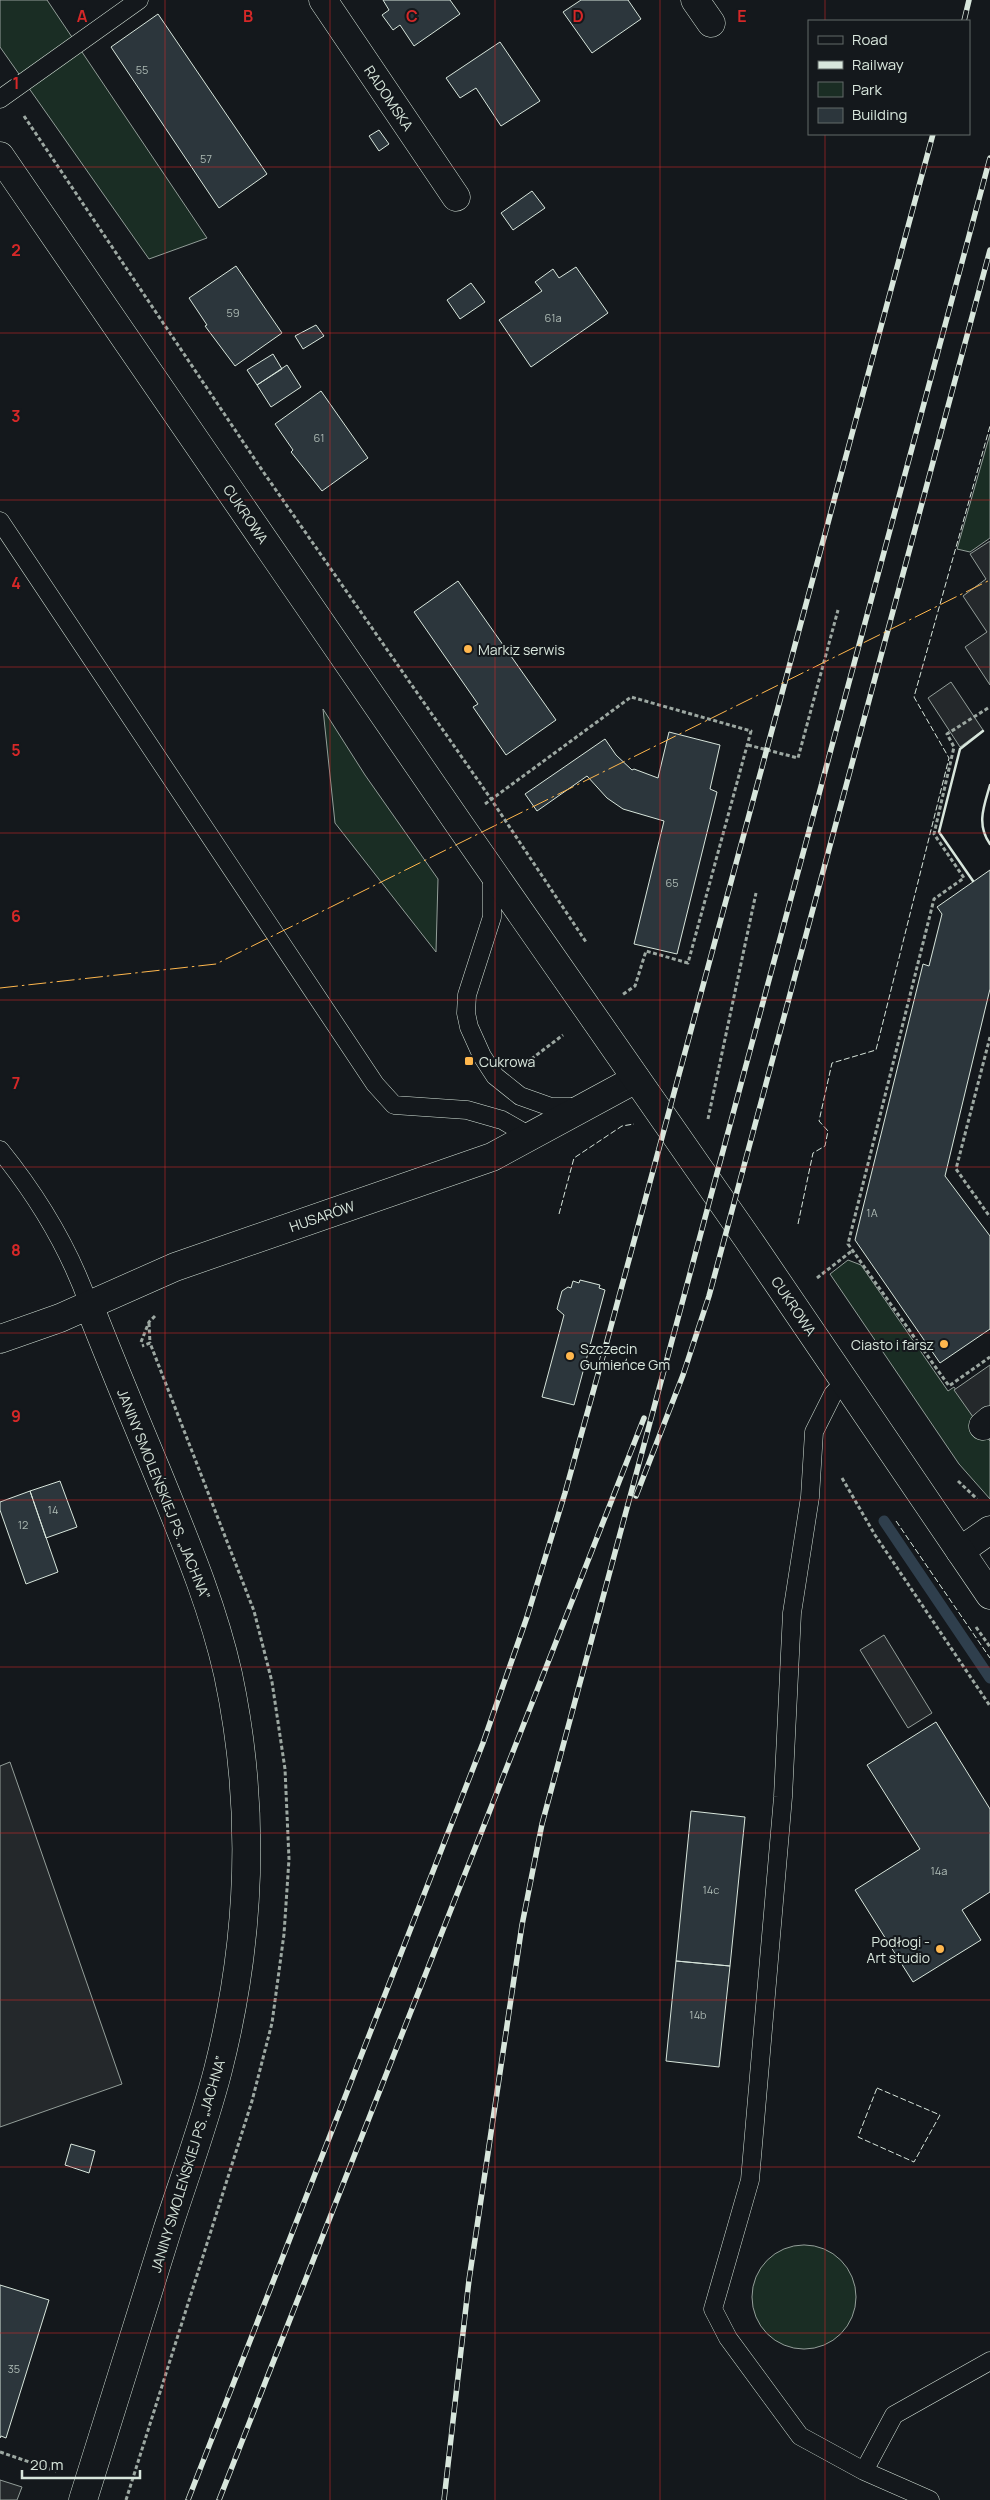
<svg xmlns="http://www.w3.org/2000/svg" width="990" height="2500" font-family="Manrope,sans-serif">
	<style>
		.green { fill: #1a2d24; stroke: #939e99 }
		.parking { fill: #24282b; stroke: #939e99 }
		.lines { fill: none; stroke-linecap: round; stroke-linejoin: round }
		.stream { stroke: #2f3f4d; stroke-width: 11 }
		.building { fill: #2c363c; stroke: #d8e6dc }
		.lane-casing { stroke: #d8e6dc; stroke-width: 19 }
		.street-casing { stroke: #d8e6dc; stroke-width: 29 }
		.secondary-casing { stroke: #d8e6dc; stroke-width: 29 }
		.path { stroke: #9da8a2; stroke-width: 3; stroke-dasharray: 4 2.5; stroke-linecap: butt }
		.lane { stroke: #14181c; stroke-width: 18 }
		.street { stroke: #14181c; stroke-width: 28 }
		.secondary { stroke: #14181c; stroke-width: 28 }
		.rail-casing { stroke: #d8e6dc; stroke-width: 5.5 }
		.rail { stroke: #14181c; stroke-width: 4; stroke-dasharray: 11; stroke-linecap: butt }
		.fence { stroke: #d8e6dc; stroke-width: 1; stroke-dasharray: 6 2.5; stroke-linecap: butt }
		.wall { stroke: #d8e6dc; stroke-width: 2.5 }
		.power { stroke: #ffb74d; stroke-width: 1; stroke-dasharray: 18 4 2.5 4; stroke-linecap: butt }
		.grid { fill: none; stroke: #d62828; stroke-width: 1; stroke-opacity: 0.55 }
		.poi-dot { fill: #ffb74d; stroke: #14181c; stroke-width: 2 }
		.labels { text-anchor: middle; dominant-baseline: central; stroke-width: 4; stroke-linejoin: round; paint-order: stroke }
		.number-label { font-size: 11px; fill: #adbab4 }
		.street-label { font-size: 14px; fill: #d8e6dc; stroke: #14181c }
		.poi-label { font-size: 14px; fill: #d8e6dc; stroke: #14181c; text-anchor: start }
		.grid-label { font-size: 16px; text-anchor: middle; font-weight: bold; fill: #d62828; stroke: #14181c; stroke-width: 4; stroke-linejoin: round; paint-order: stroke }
	</style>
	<rect width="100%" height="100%" fill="#14181c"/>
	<path class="green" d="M 0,0 L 47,0 L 207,238 L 149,259 L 0,47 Z
		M 990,434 L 990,538 L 970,552 L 957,549 Z
		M 323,709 L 365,775 L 438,879 L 436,952 L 335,823 Z
		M 848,1260 L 861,1265 L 948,1391 L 954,1387 L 990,1440 L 990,1499 L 959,1464 L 830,1274 Z
		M752 2297a52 52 0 1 1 104 0a52 52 0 1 1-104 0Z"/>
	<path class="parking" d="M 990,541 L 990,685 L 965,647 L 987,632 L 963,596 L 986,579 L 970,554 Z
		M 951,682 L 983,730 L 960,747 L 928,698 Z
		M 990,1365 L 990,1441 L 954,1390 Z
		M 884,1635 L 932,1713 L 908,1728 L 860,1650 Z
		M 10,1762 L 122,2084 L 0,2127 L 0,1766 Z
		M 0,2480 L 22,2487 L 17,2500 L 0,2500 Z"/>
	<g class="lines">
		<path class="stream" d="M 884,1521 L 990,1678"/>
	</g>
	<path class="building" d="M 383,0 L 450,0 L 460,14 L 414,46 L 400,25 L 393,30 L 382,15 L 389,10 Z
		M 581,0 L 628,0 L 641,19 L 592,53 L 563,12 Z
		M 158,14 L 267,174 L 219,208 L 111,47 Z
		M 500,42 L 540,101 L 501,126 L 476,88 L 460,98 L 446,78 Z
		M 379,130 L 389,144 L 379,151 L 369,136 Z
		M 532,191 L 545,208 L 513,230 L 501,213 Z
		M 236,266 L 282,333 L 235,366 L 205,326 L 207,325 L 189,298 Z
		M 576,267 L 608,313 L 531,367 L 499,320 L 542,291 L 535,282 L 553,269 L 559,278 Z
		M 471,283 L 485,302 L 460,319 L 447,300 Z
		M 316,325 L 324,336 L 303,349 L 295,336 Z
		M 273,354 L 282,369 L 257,385 L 247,370 Z
		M 287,365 L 301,387 L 271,407 L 257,385 Z
		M 321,391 L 368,458 L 322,491 L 291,452 L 293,450 L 275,424 Z
		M 458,581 L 556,720 L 506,755 L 473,707 L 478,704 L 414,612 Z
		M 669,732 L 720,745 L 710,789 L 717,792 L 677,954 L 634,944 L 664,821 L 623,809 L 607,798 L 587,776 L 537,811 L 525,794 L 605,739 L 616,755 L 632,770 L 634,769 L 658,778 Z
		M 990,870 L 990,989 L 945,1176 L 990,1236 L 990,1329 L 940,1363 L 855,1240 L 923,964 L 929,966 L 942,914 L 937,907 Z
		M 580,1280 L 600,1285 L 599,1288 L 605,1290 L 574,1405 L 542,1397 L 564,1315 L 557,1309 L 562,1291 L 568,1287 L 571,1288 L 573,1281 L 579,1283 Z
		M 60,1481 L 77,1527 L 46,1538 L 30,1491 Z
		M 30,1491 L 58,1572 L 26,1584 L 0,1510 L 0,1502 Z
		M 936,1722 L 990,1809 L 990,1892 L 962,1910 L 981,1940 L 913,1982 L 855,1890 L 920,1849 L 867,1765 Z
		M 691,1811 L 745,1817 L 730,1966 L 676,1961 Z
		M 676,1961 L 730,1966 L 719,2067 L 666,2061 Z
		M 71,2144 L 95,2151 L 89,2173 L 65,2165 Z
		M 0,2285 L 49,2300 L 6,2438 L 1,2436 L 0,2438 Z"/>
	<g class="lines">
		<defs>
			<path id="lane" d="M 0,99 L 139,0
				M 0,521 L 375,1084 L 394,1105 L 467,1110 L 502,1120 L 532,1137
				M 492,874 L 492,917 L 467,995 L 466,1013 L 469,1027 L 482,1056 L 495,1076 L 520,1096 L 551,1107 L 579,1107
				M 0,1150 C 38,1197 69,1248 89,1305
				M 845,1381 L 833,1394 L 814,1432 L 810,1497 L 792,1613 L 783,1797 L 750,2180 L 713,2309 L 728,2338 L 800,2436 L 864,2471 L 930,2500
				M 864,2471 L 894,2415 L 990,2361"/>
			<path id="street" d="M 323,0 L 456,197
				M 695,0 L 711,23
				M 0,1339 L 60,1318 L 175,1267 L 492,1157 L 636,1079
				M 983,1426 L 990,1420
				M 960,1551 L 990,1530
				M 83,2500 C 111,2410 139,2321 167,2231 C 184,2178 204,2125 218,2070 C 251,1940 256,1806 228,1674 C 213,1607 186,1543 160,1479 C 136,1421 112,1364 89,1305"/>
			<path id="secondary" d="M 0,156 L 459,824 L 750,1242 L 990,1595"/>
		</defs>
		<use href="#lane" class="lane-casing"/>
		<use href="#street" class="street-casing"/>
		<use href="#secondary" class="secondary-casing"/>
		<path class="path" d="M 24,116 L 262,470 L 491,799 L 586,942
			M 988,708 L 947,734 L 954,747 L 934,834 L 964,878 L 934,899 L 848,1244 L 949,1386 L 990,1357
			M 748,745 L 798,758 L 838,610
			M 485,804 L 631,697 L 751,731 L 688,963 L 646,951 L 635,986 L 622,995
			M 990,1037 L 956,1169 L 990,1217
			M 526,1063 L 563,1035
			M 708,1119 L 756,893
			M 817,1278 L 853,1250
			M 149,1323 L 150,1343
			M 141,1342 L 149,1322 L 156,1315
			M 842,1478 L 875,1535 L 990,1706
			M 958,1481 L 977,1499
			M 976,1627 L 990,1647
			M 0,2452 L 56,2471
			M 126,2500 L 252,2101 L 272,2023 L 284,1934 L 289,1859 L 285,1769 L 272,1682 L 254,1611 L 150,1343 L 142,1346"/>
		<use href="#lane" class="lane"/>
		<use href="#street" class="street"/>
		<use href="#secondary" class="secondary"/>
		<defs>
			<path id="rail" d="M 964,21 L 969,0
				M 636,1496 L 683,1375 L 709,1296 L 990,250
				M 188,2500 L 483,1743 L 527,1617 L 565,1493 L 600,1367 L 933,134
				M 219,2500 L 644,1418
				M 444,2500 L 469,2280 L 522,1925 L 542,1824 L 990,158"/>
		</defs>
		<use href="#rail" class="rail-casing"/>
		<use href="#rail" class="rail"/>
		<path class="fence" d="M 559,1214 L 574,1158 L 622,1126 L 634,1124
			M 798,1224 L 813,1153 L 825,1146 L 828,1131 L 819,1121 L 832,1063 L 876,1050 L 949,758 L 914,697 L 990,426
			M 896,1521 L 990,1658
			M 877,2088 L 940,2115 L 914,2162 L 858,2137 Z"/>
		<path class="wall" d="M 990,785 C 984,806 976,824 990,844
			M 973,881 L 939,832 L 960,749 L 983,731"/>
		<path class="power" d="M 0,988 L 216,964 L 990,580"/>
	</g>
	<path class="grid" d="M 165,0 L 165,2500M 330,0 L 330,2500M 495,0 L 495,2500M 660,0 L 660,2500M 825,0 L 825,21M 825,134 L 825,2500M 0,167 L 990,167M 0,333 L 990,333M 0,500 L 990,500M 0,667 L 990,667M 0,833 L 990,833M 0,1000 L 990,1000M 0,1167 L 990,1167M 0,1333 L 990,1333M 0,1500 L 990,1500M 0,1667 L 990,1667M 0,1833 L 990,1833M 0,2000 L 990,2000M 0,2167 L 990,2167M 0,2333 L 990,2333"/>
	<g class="poi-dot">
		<circle cx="468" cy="649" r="5"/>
		<rect x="464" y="1056" width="10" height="10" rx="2.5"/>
		<circle cx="944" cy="1344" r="5"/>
		<circle cx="570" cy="1356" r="5"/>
		<circle cx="940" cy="1949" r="5"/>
	</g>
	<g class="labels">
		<g class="number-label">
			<text x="142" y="69">55</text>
			<text x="206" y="158">57</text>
			<text x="233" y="312">59</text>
			<text x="553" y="317">61a</text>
			<text x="319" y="437">61</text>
			<text x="672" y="882">65</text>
			<text x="872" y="1212">1A</text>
			<text x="53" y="1509">14</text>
			<text x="23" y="1524">12</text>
			<text x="939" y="1870">14a</text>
			<text x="711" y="1889">14c</text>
			<text x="698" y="2014">14b</text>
			<text x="14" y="2368">35</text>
		</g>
		<g class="street-label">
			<text transform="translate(389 98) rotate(56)">RADOMSKA</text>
			<text transform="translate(246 514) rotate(56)">CUKROWA</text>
			<text transform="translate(322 1216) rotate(-19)">HUSARÓW</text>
			<text transform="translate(794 1306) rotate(56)">CUKROWA</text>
			<text transform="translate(164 1494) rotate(68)">JANINY SMOLEŃSKIEJ PS. „JACHNA”</text>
			<text transform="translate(188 2164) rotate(-73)">JANINY SMOLEŃSKIEJ PS. „JACHNA”</text>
		</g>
		<g class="poi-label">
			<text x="478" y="649">Markiz serwis</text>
			<text x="479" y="1061">Cukrowa</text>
			<text x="934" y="1344" text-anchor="end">Ciasto i farsz</text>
			<text x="580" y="1348">Szczecin<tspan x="580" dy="16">Gumieńce Gm</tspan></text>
			<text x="930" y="1941" text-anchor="end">Podłogi -<tspan x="930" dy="16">Art studio</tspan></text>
		</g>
	</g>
	<g class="grid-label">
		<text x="82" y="22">A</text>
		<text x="248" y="22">B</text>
		<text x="412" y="22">C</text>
		<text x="578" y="22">D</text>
		<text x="742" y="22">E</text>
		<text x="16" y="89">1</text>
		<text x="16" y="256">2</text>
		<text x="16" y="422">3</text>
		<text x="16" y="589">4</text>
		<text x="16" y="756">5</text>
		<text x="16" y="922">6</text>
		<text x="16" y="1089">7</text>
		<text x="16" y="1256">8</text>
		<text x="16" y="1422">9</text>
	</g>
	<rect x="808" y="20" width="162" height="115" fill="#14181c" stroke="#626a69"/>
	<rect x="818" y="36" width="25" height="8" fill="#14181c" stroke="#626a69"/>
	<text x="852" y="45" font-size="15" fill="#d8e6dc">Road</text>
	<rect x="818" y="61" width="25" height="8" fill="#d8e6dc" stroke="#626a69"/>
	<text x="852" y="70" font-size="15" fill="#d8e6dc">Railway</text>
	<rect x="818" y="82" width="25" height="15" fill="#1a2d24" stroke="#626a69"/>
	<text x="852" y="95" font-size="15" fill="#d8e6dc">Park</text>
	<rect x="818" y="108" width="25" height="15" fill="#2c363c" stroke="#626a69"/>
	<text x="852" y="120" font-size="15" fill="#d8e6dc">Building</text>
	<path d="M22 2470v8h118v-8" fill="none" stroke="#d8e6dc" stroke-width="2.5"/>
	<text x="30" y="2470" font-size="15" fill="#d8e6dc" stroke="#14181c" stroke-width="4" paint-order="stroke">20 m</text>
</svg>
